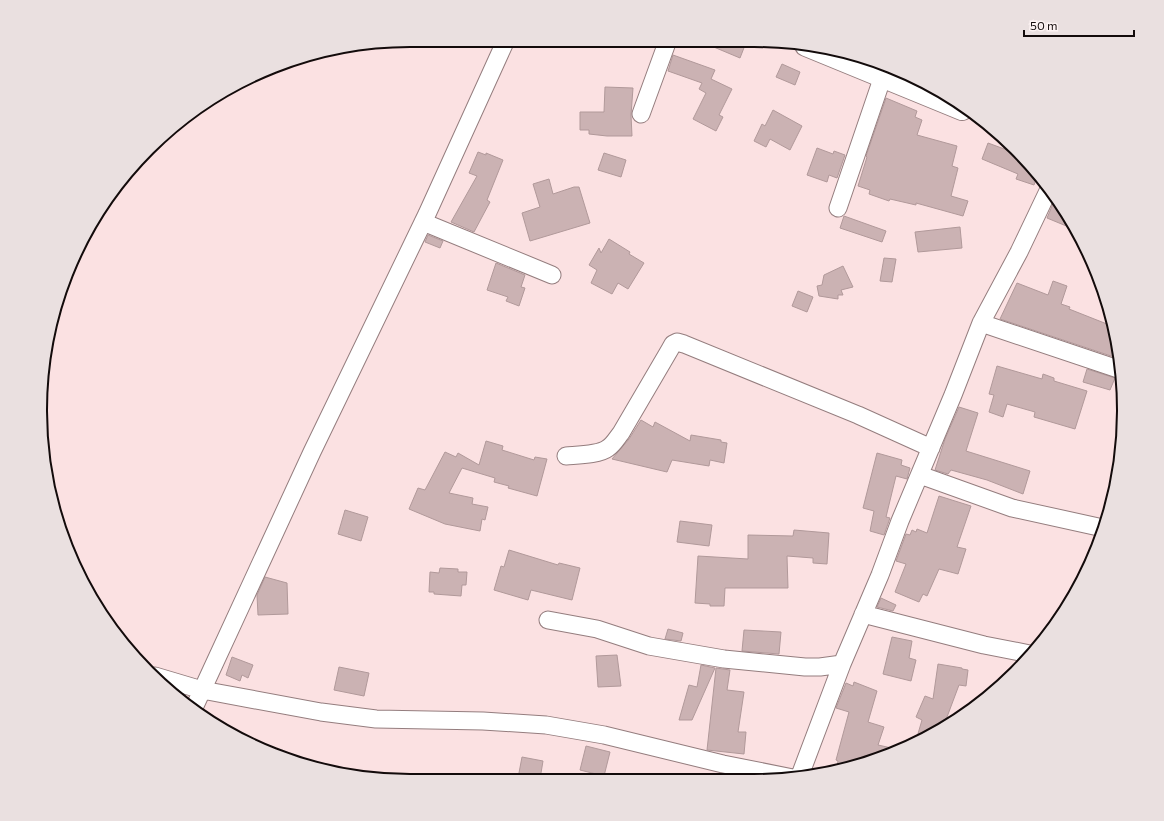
<svg xmlns="http://www.w3.org/2000/svg" width="1164" height="821" font-family="Commissioner,sans-serif">
	<style>
		.building { fill: #cbb2b3; stroke: #b1999a }
		.lines { fill: none; stroke-linecap: round; stroke-linejoin: round }
		.street-casing { stroke: #947d7e; stroke-width: 19 }
		.secondary-casing { stroke: #947d7e; stroke-width: 24 }
		.street { stroke: #fff; stroke-width: 17 }
		.secondary { stroke: #fff; stroke-width: 22 }
		.rim { fill: none; stroke: #130b0b; stroke-width: 2 }
	</style>
	<rect width="100%" height="100%" fill="#fbe1e2"/>
	<path class="building" d="M 697,40 L 747,40 L 740,58 Z
		M 673,55 L 715,70 L 711,79 L 732,89 L 719,115 L 723,117 L 716,131 L 693,119 L 706,93 L 699,89 L 702,83 L 668,71 Z
		M 782,64 L 800,72 L 795,85 L 776,77 Z
		M 605,87 L 633,88 L 631,115 L 632,136 L 607,136 L 589,134 L 589,130 L 580,130 L 580,112 L 604,112 Z
		M 886,98 L 917,111 L 915,117 L 922,120 L 917,135 L 957,146 L 952,166 L 958,168 L 951,196 L 968,201 L 963,216 L 916,203 L 916,205 L 890,199 L 889,201 L 869,194 L 870,190 L 858,186 L 867,157 L 866,156 Z
		M 773,110 L 802,126 L 790,150 L 770,139 L 766,147 L 754,141 L 762,124 L 765,126 Z
		M 988,143 L 1018,154 L 1032,166 L 1038,174 L 1034,185 L 1016,179 L 1018,174 L 982,159 Z
		M 817,148 L 833,154 L 834,151 L 845,155 L 837,178 L 829,175 L 827,182 L 807,175 Z
		M 478,152 L 486,155 L 486,153 L 503,160 L 487,200 L 490,202 L 474,232 L 451,222 L 477,176 L 469,173 Z
		M 604,153 L 626,160 L 621,177 L 598,170 Z
		M 549,179 L 553,194 L 574,187 L 579,187 L 590,223 L 530,241 L 522,213 L 540,207 L 533,184 Z
		M 1055,199 L 1074,225 L 1076,230 L 1047,218 Z
		M 844,216 L 886,231 L 882,242 L 840,228 Z
		M 960,227 L 962,248 L 918,252 L 915,232 Z
		M 428,235 L 443,241 L 440,248 L 425,242 Z
		M 609,239 L 630,252 L 629,254 L 644,263 L 628,289 L 618,283 L 612,294 L 591,283 L 597,270 L 589,265 L 599,248 L 601,253 Z
		M 884,258 L 896,259 L 892,282 L 880,281 Z
		M 496,263 L 525,275 L 521,287 L 525,288 L 519,306 L 506,301 L 508,297 L 487,290 Z
		M 843,266 L 853,287 L 841,290 L 843,295 L 838,295 L 838,299 L 819,296 L 817,286 L 822,285 L 824,275 Z
		M 1053,281 L 1067,286 L 1061,304 L 1070,307 L 1069,309 L 1112,326 L 1120,359 L 1000,319 L 1017,283 L 1048,295 Z
		M 798,291 L 813,297 L 807,312 L 792,306 Z
		M 997,366 L 1042,379 L 1043,374 L 1054,378 L 1054,381 L 1087,391 L 1075,429 L 1034,417 L 1035,412 L 1007,404 L 1003,417 L 989,412 L 994,395 L 989,394 Z
		M 1087,369 L 1115,378 L 1110,390 L 1083,382 Z
		M 959,407 L 978,413 L 966,451 L 1030,471 L 1023,494 L 987,480 L 951,470 L 948,474 L 935,470 L 945,439 Z
		M 641,420 L 653,427 L 655,422 L 690,441 L 691,435 L 721,440 L 721,442 L 727,443 L 724,463 L 710,460 L 709,466 L 672,460 L 667,472 L 612,459 L 629,439 Z
		M 486,441 L 503,446 L 502,450 L 534,460 L 535,457 L 547,459 L 537,496 L 508,488 L 509,486 L 494,482 L 495,478 L 462,468 L 449,493 L 473,498 L 472,504 L 488,507 L 485,520 L 482,519 L 480,531 L 445,524 L 409,509 L 418,488 L 425,490 L 445,452 L 456,457 L 458,453 L 479,465 Z
		M 877,453 L 902,460 L 901,465 L 910,468 L 907,479 L 896,476 L 886,517 L 890,518 L 884,535 L 870,531 L 874,511 L 863,508 Z
		M 939,496 L 971,506 L 957,547 L 966,549 L 958,574 L 939,569 L 927,596 L 923,594 L 919,602 L 895,592 L 906,564 L 896,561 L 906,534 L 910,535 L 912,530 L 916,532 L 917,529 L 927,533 Z
		M 345,510 L 368,517 L 361,541 L 338,534 Z
		M 680,521 L 712,525 L 709,546 L 677,542 Z
		M 794,530 L 829,533 L 827,564 L 813,563 L 813,558 L 787,556 L 788,588 L 725,588 L 724,606 L 710,606 L 710,604 L 695,603 L 698,556 L 748,559 L 748,535 L 793,536 Z
		M 509,550 L 558,565 L 559,563 L 580,568 L 572,600 L 531,590 L 528,600 L 494,590 L 501,566 L 504,567 Z
		M 440,568 L 458,569 L 458,572 L 467,572 L 466,585 L 462,585 L 461,596 L 434,594 L 434,592 L 429,592 L 430,572 L 439,573 Z
		M 265,577 L 287,583 L 288,614 L 258,615 L 257,595 Z
		M 881,598 L 896,605 L 893,611 L 877,607 Z
		M 668,629 L 683,633 L 681,641 L 665,639 Z
		M 744,630 L 781,632 L 779,654 L 742,651 Z
		M 892,637 L 912,641 L 909,658 L 916,660 L 911,681 L 883,674 Z
		M 617,655 L 621,686 L 598,687 L 596,656 Z
		M 232,657 L 253,665 L 248,678 L 242,675 L 240,681 L 226,675 Z
		M 938,664 L 962,668 L 962,669 L 968,670 L 966,686 L 959,685 L 944,725 L 915,744 L 922,720 L 916,717 L 925,696 L 933,699 Z
		M 701,665 L 715,668 L 692,720 L 679,720 L 689,685 L 697,687 Z
		M 339,667 L 369,673 L 364,696 L 334,690 Z
		M 716,668 L 730,670 L 727,690 L 744,692 L 738,732 L 746,732 L 744,754 L 707,750 Z
		M 854,682 L 877,691 L 868,722 L 884,727 L 878,745 L 896,749 L 837,767 L 838,761 L 836,760 L 849,712 L 836,708 L 846,683 L 853,686 Z
		M 586,746 L 610,752 L 604,776 L 580,770 Z
		M 522,757 L 543,761 L 540,779 L 527,779 L 518,778 Z"/>
	<g class="lines">
		<defs>
			<path id="street" d="M 641,114 L 668,40
				M 838,208 L 883,76
				M 423,222 L 552,275
				M 981,323 L 1121,370
				M 566,456 C 577,455 599,455 608,448 C 613,445 617,438 621,433 L 669,351 L 673,344 L 677,342 L 684,344 L 858,415 L 931,448
				M 920,475 L 1012,508 L 1103,528
				M 863,614 L 984,645 L 1030,654
				M 548,620 L 597,629 L 649,646 L 724,659 L 805,667 L 820,667 L 842,664
				M 155,676 L 202,690 L 321,712 L 376,719 L 483,721 L 546,725 L 604,735 L 723,764 L 793,778
				M 193,710 L 312,452 L 427,214 L 506,40
				M 799,778 L 842,664 L 880,575 L 900,521 L 953,395 L 981,323 L 1019,252 L 1049,189"/>
			<path id="secondary" d="M 806,45 L 962,109"/>
		</defs>
		<use href="#street" class="street-casing"/>
		<use href="#secondary" class="secondary-casing"/>
		<use href="#street" class="street"/>
		<use href="#secondary" class="secondary"/>
	</g>
	<path d="M0 0H1164V821H0ZM410 47H754A363 363 0 0 1 1117 410V411A363 363 0 0 1 754 774H410A363 363 0 0 1 47 411V410A363 363 0 0 1 410 47Z" fill="#eae0e0" fill-rule="evenodd"/>
	<path class="rim" d="M410 47H754A363 363 0 0 1 1117 410V411A363 363 0 0 1 754 774H410A363 363 0 0 1 47 411V410A363 363 0 0 1 410 47Z"/>
	<path d="M1024 30v6h110v-6" fill="none" stroke="#130b0b" stroke-width="2"/>
	<text x="1030" y="30" font-size="12" fill="#130b0b" stroke="#fdf3f3" stroke-width="3" paint-order="stroke">50 m</text>
</svg>
